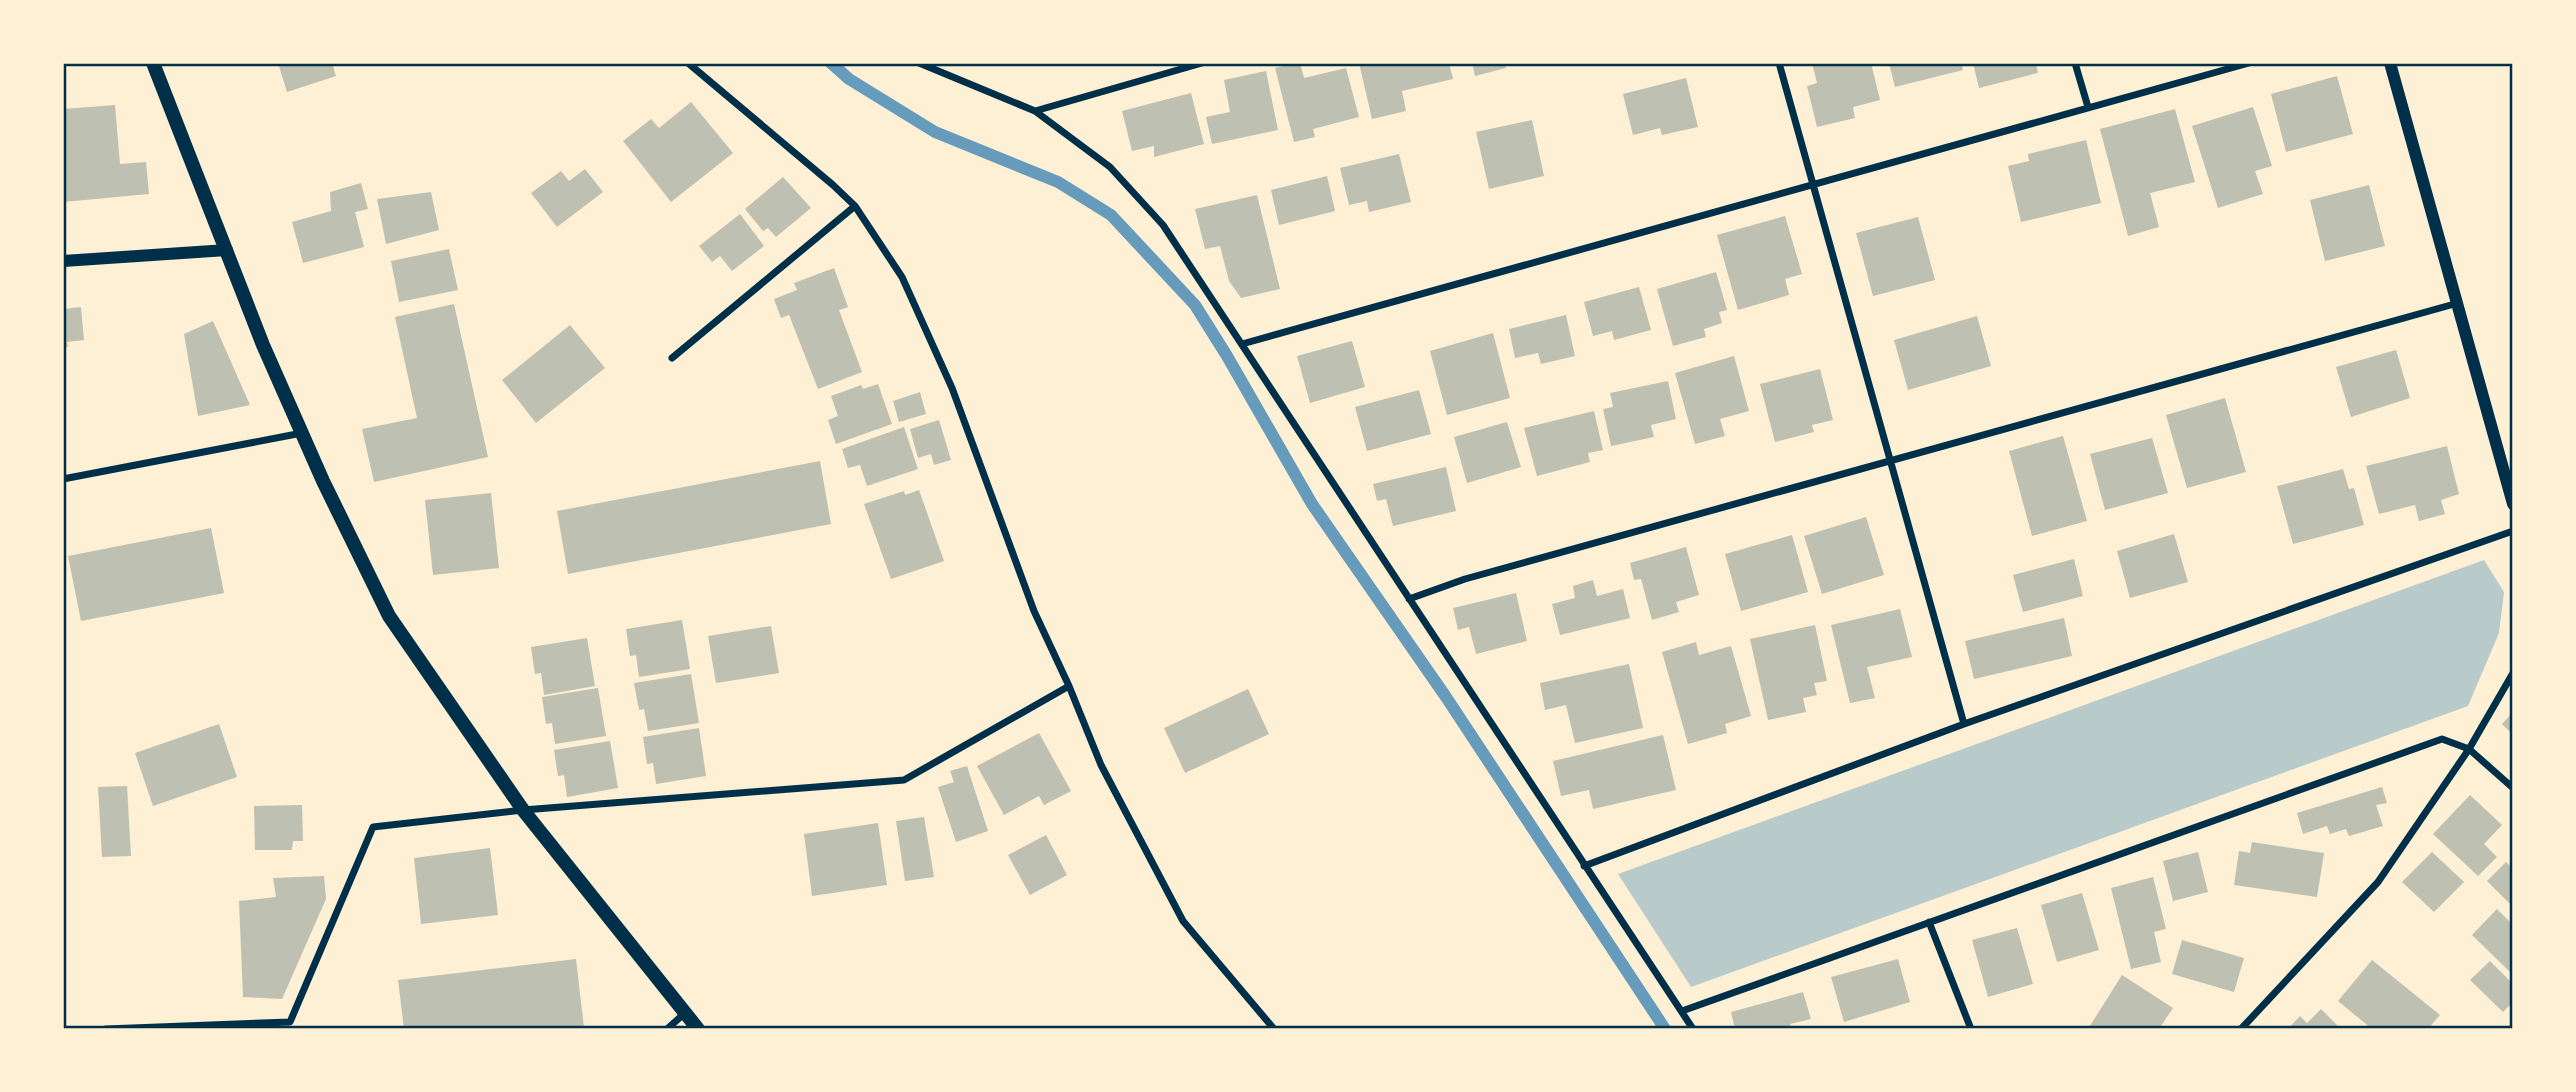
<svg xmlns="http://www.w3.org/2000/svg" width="2576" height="1092" font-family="'Work Sans',sans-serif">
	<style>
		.green { fill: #b9caca }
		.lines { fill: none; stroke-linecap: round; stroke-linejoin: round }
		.stream { stroke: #669bbc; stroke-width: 12 }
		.building { fill: #bec0b2 }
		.minor { stroke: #003049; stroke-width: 7 }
		.tertiary { stroke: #003049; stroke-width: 12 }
		.secondary { stroke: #003049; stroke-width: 14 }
		.neatline { fill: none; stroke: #003049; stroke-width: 2.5 }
	</style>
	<rect width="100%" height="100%" fill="#fdf0d5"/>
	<path class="green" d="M 2484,560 L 2504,592 L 2499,633 L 2468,706 L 1691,987 L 1618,874 Z"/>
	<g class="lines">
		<path class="stream" d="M 831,63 L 849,79 L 935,132 L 1058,182 L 1111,215 L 1195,305 L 1227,356 L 1312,504 L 1446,697 L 1665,1029"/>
	</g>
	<path class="building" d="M 278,63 L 332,63 L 336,76 L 287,92 Z
		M 1296,63 L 1300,63 L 1304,78 L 1346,68 L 1359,117 L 1313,129 L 1315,137 L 1294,142 L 1275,68 Z
		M 1359,63 L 1449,63 L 1453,79 L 1402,91 L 1406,111 L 1372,119 Z
		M 1472,63 L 1505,63 L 1506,68 L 1475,76 Z
		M 1812,63 L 1871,63 L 1880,100 L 1853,107 L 1855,118 L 1817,127 L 1807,86 L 1817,83 Z
		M 1889,63 L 1961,63 L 1963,70 L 1895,87 Z
		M 1973,63 L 2036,63 L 2038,73 L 1979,88 Z
		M 1266,71 L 1278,130 L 1212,144 L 1206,117 L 1230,112 L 1224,80 Z
		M 2337,76 L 2353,134 L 2286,152 L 2271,94 Z
		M 1686,78 L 1698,127 L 1662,135 L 1660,128 L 1633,135 L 1623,94 Z
		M 1191,93 L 1204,144 L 1154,157 L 1154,146 L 1132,151 L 1122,111 Z
		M 691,102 L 733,153 L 671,202 L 623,141 L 651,119 L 659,128 Z
		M 115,105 L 120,164 L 146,162 L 149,194 L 63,202 L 63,109 Z
		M 2253,107 L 2272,166 L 2255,171 L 2263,194 L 2218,208 L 2192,126 Z
		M 2175,109 L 2195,182 L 2150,193 L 2159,227 L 2128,236 L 2100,129 Z
		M 1532,120 L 1544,176 L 1489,189 L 1476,132 Z
		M 2086,140 L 2101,203 L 2021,222 L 2008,166 L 2029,161 L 2028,154 Z
		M 1399,154 L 1411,202 L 1369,212 L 1367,201 L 1349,205 L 1340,168 Z
		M 585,169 L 603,192 L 557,227 L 531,193 L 561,171 L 569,181 Z
		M 1327,176 L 1335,211 L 1279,225 L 1271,190 Z
		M 783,177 L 811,208 L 776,237 L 768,228 L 763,231 L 745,209 Z
		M 361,183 L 368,209 L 355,212 L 364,247 L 303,263 L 292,222 L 331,211 L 330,192 Z
		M 2369,185 L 2385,246 L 2325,261 L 2310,200 Z
		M 431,192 L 439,230 L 386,244 L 377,199 Z
		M 1257,195 L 1280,289 L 1241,298 L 1229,281 L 1220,246 L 1205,249 L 1195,209 Z
		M 740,214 L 764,246 L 732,271 L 720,256 L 712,262 L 699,246 Z
		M 1785,216 L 1802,274 L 1785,279 L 1789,295 L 1738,310 L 1717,235 Z
		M 1918,217 L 1935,280 L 1873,296 L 1856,233 Z
		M 449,249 L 458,290 L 399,302 L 391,261 Z
		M 834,268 L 848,307 L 839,310 L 862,372 L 818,389 L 789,315 L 781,318 L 774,299 L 797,290 L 794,283 Z
		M 1716,272 L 1727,310 L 1719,312 L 1722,323 L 1704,329 L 1706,337 L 1673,346 L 1657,289 Z
		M 1639,287 L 1651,330 L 1614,340 L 1612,331 L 1593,336 L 1584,302 Z
		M 454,304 L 488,457 L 374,482 L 362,429 L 417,418 L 395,317 Z
		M 81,307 L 84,340 L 67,342 L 68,347 L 63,347 L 63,309 Z
		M 1566,315 L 1575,356 L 1541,364 L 1538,353 L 1515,358 L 1509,329 Z
		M 1977,316 L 1991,366 L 1908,390 L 1894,340 Z
		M 213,321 L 250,405 L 198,416 L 184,334 Z
		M 570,325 L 605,368 L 536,423 L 502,380 Z
		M 1493,333 L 1510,398 L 1447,415 L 1430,351 Z
		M 1352,341 L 1365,387 L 1310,403 L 1297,356 Z
		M 2396,350 L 2410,398 L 2351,417 L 2336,367 Z
		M 1734,356 L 1749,411 L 1720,419 L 1725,436 L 1695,444 L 1675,373 Z
		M 1820,369 L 1833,420 L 1812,425 L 1814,432 L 1775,442 L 1760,384 Z
		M 1668,381 L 1676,419 L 1651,425 L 1654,437 L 1611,446 L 1603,409 L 1613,407 L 1610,393 Z
		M 878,384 L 892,424 L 836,444 L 828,420 L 838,416 L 831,396 L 861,385 L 863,389 Z
		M 1419,390 L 1431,434 L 1367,451 L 1355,407 Z
		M 920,392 L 926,414 L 899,422 L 893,401 Z
		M 2225,398 L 2246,472 L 2187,488 L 2166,415 Z
		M 1594,411 L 1603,450 L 1588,453 L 1590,462 L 1537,476 L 1524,428 Z
		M 939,420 L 951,460 L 934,465 L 931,454 L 918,458 L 910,429 Z
		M 1507,422 L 1521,467 L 1467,483 L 1454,437 Z
		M 904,427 L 918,469 L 867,486 L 860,465 L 848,468 L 842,449 Z
		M 2063,436 L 2087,521 L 2032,536 L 2009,451 Z
		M 2152,438 L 2168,493 L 2105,510 L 2090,454 Z
		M 2447,446 L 2459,494 L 2441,500 L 2445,514 L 2419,521 L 2415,505 L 2379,514 L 2366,466 Z
		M 820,461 L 831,524 L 568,574 L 557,511 Z
		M 1446,467 L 1456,511 L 1393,526 L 1386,499 L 1377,501 L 1373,484 Z
		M 2343,469 L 2349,489 L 2354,488 L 2364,525 L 2293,544 L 2277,486 Z
		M 919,490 L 944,561 L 891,579 L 864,504 L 904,491 L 905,495 Z
		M 491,493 L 499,568 L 433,575 L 425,500 Z
		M 1866,517 L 1884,575 L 1822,594 L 1804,536 Z
		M 211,528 L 224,593 L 81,621 L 68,556 Z
		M 2174,534 L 2188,582 L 2130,598 L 2117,551 Z
		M 1792,535 L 1808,592 L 1741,611 L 1725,554 Z
		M 1686,547 L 1699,595 L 1676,602 L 1679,612 L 1652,620 L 1641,579 L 1634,580 L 1630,563 Z
		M 2074,559 L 2083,596 L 2023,612 L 2013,575 Z
		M 1593,580 L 1597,596 L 1623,589 L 1630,618 L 1560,635 L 1552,604 L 1575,598 L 1573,586 Z
		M 1516,593 L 1527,641 L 1476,654 L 1469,627 L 1458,630 L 1453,608 Z
		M 1900,609 L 1912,657 L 1867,667 L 1875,698 L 1850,703 L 1831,625 Z
		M 2064,618 L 2072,656 L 1974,679 L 1965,641 Z
		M 682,620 L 690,669 L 639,677 L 636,655 L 630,656 L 626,629 Z
		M 1815,625 L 1827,681 L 1814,683 L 1817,695 L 1803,698 L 1806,712 L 1768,720 L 1750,639 Z
		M 771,626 L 779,673 L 716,683 L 708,636 Z
		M 587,638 L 595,686 L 544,695 L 541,673 L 535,674 L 531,647 Z
		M 1696,642 L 1699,655 L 1731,646 L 1751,716 L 1725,724 L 1727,733 L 1688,744 L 1662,652 Z
		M 1629,664 L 1643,728 L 1575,743 L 1566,705 L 1545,710 L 1540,683 Z
		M 691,674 L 699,723 L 648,731 L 644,709 L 639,710 L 634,683 Z
		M 598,688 L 606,736 L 555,744 L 552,723 L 546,724 L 542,697 Z
		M 1248,689 L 1269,734 L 1185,773 L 1164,728 Z
		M 2513,712 L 2513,735 L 2502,724 Z
		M 219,724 L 237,777 L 153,806 L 135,753 Z
		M 699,728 L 706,776 L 656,784 L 653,763 L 647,764 L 643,737 Z
		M 1039,733 L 1071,791 L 1044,805 L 1039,796 L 1004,815 L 977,766 Z
		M 1663,735 L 1676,790 L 1593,809 L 1589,790 L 1561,796 L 1553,761 Z
		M 610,741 L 618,788 L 567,797 L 564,775 L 558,776 L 554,750 Z
		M 967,766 L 988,831 L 956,842 L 938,787 L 954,782 L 950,771 Z
		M 127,786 L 131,856 L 102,857 L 98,787 Z
		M 2382,787 L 2387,803 L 2376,805 L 2383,826 L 2349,836 L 2346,829 L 2330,834 L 2327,826 L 2303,834 L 2297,813 Z
		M 2470,795 L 2502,825 L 2484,844 L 2497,857 L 2478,876 L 2433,834 Z
		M 302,805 L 303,841 L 293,841 L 292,850 L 255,850 L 254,806 Z
		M 924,817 L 934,877 L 905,881 L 896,821 Z
		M 878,823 L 887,885 L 812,896 L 804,834 Z
		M 1046,835 L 1067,875 L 1030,895 L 1008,855 Z
		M 2252,842 L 2324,853 L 2317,897 L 2234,885 L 2239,851 L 2250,853 Z
		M 490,848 L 498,915 L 421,924 L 414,858 Z
		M 2198,852 L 2208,892 L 2173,901 L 2163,861 Z
		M 2432,852 L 2464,882 L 2434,912 L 2402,882 Z
		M 2506,862 L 2513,869 L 2513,907 L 2487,881 Z
		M 324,876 L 326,899 L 282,999 L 243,997 L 239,901 L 276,897 L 273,878 Z
		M 2153,877 L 2166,929 L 2154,932 L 2161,962 L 2131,969 L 2111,888 Z
		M 2082,893 L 2099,950 L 2057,962 L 2041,905 Z
		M 2497,909 L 2513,925 L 2513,975 L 2472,935 Z
		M 2017,928 L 2033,984 L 1988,997 L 1972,940 Z
		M 2182,940 L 2244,958 L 2234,992 L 2172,974 Z
		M 576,959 L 584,1028 L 404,1029 L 398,980 Z
		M 1898,959 L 1910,1002 L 1844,1022 L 1831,977 Z
		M 2372,960 L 2440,1015 L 2428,1029 L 2372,1029 L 2338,1001 Z
		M 2490,961 L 2513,984 L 2513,1002 L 2503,1012 L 2470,980 Z
		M 2122,975 L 2173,1008 L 2159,1029 L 2088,1029 Z
		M 1803,992 L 1811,1019 L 1790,1024 L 1792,1029 L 1735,1029 L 1731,1012 Z
		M 2321,1009 L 2341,1029 L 2288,1029 L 2300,1016 L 2307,1023 Z"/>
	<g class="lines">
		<path class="minor" d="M 688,63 L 833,185 L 855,206 L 902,277 L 952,388 L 1034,611 L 1069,686 L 1101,765 L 1183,921 L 1274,1029
			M 919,63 L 1035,111 L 1110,167 L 1163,225 L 1693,1029
			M 1779,63 L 1964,724
			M 2075,63 L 2088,107
			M 1035,111 L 1202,63
			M 1242,344 L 2249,63
			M 672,358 L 855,206
			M 63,479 L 302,433
			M 1409,599 L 1465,579 L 2458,303
			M 1584,866 L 1964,724 L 2513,531
			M 1929,922 L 1971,1029
			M 1682,1011 L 2442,739 L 2469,749 L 2513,788
			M 106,1029 L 290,1022 L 373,827 L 523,810 L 904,780 L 1069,686
			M 667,1029 L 685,1013
			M 2241,1029 L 2378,882 L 2469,749 L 2513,673"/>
		<path class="tertiary" d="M 2390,63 L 2513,504
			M 63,261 L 227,250"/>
		<path class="secondary" d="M 153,63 L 263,345 L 323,481 L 389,616 L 523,810 L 698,1029"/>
	</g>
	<rect width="2576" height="1092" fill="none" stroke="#fdf0d5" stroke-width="130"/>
	<rect x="65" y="65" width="2446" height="962" class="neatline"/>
</svg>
